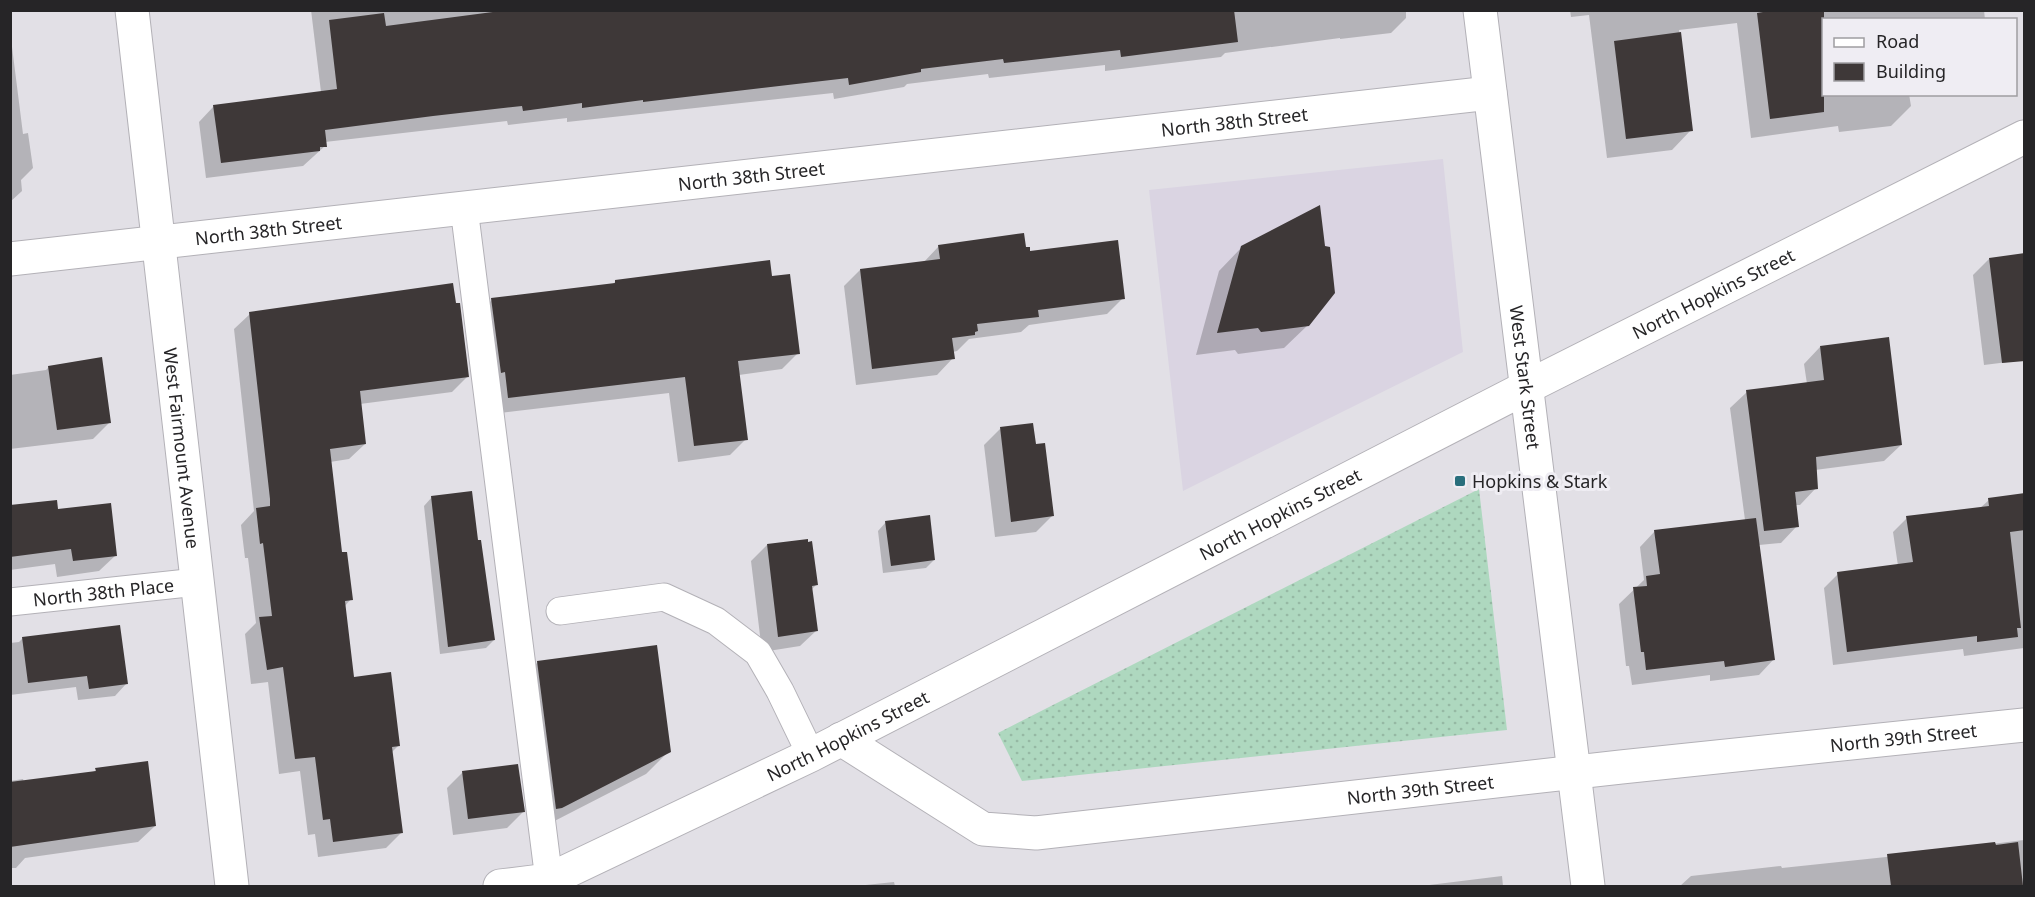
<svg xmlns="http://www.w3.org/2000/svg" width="2035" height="897" font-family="'Noto Sans',sans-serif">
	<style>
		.built { fill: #dad4e2 }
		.grass { fill: url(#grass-dots) }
		.shadow { fill: #0003 }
		.building { fill: #3e3838 }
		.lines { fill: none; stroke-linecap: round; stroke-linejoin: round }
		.service-casing { stroke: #b3b1b7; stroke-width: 29 }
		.minor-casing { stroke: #b3b1b7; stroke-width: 35 }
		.secondary-casing { stroke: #b3b1b7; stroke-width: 35 }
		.service { stroke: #fff; stroke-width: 27 }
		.minor { stroke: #fff; stroke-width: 33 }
		.secondary { stroke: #fff; stroke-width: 33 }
		.poi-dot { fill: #286e7c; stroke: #efedf3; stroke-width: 2 }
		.labels { text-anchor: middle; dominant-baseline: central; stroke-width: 6; stroke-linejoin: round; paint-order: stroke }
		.street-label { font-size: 18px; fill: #262527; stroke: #efedf3 }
		.poi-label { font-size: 18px; fill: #262527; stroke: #efedf3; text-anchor: start }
	</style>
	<defs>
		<pattern id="grass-dots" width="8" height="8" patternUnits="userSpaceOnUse" patternTransform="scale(1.5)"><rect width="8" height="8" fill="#aed8bf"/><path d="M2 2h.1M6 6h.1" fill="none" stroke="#96b9a4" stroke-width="1.8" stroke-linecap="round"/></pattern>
	</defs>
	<rect width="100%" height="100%" fill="#e2e0e6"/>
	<path class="built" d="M 1443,159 L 1463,352 L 1183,491 L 1149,190 Z"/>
	<path class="grass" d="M 1479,489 L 1507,730 L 1022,781 L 998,733 Z"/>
	<path class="shadow" d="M 311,10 L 1406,10 L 1406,18 L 1391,33 L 1340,39 L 1340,38 L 1225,53 L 1221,57 L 1105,71 L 1105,65 L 989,78 L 988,74 L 907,84 L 904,87 L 834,99 L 833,93 L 567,122 L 567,118 L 508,125 L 507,121 L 325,142 L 325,146 L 303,166 L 206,178 L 199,122 L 214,106 L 321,92 Z
		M 1570,10 L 1984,10 L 1985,20 L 1824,20 L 1824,94 L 1909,94 L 1911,106 L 1891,126 L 1839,132 L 1838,126 L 1751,138 L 1737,23 L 1679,30 L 1691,130 L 1672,150 L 1607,158 L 1589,15 L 1571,17 Z
		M 10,31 L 23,134 L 28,133 L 33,168 L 21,180 L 22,191 L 10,202 Z
		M 939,246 L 1024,249 L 1123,298 L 1107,314 L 1029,325 L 1021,332 L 969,339 L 957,351 L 953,352 L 953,358 L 937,375 L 856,385 L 844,286 L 860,270 L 923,263 Z
		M 1242,247 L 1308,325 L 1284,348 L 1238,354 L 1235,350 L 1196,355 L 1219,271 Z
		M 1989,259 L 2024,360 L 1984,365 L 1973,275 Z
		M 771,278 L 798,353 L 782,369 L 739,375 L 746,439 L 730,455 L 678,462 L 669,393 L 492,414 L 476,316 L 492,300 L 612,285 L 615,282 Z
		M 250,314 L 468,376 L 452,392 L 360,404 L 365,444 L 349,459 L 330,462 L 341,554 L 351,599 L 344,607 L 353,679 L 399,745 L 391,753 L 401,833 L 386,848 L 318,857 L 315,834 L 308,835 L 300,771 L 279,774 L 268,682 L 251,684 L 245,634 L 256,623 L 248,558 L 245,558 L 241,525 L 254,511 L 234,329 Z
		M 1820,347 L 1901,445 L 1884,461 L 1815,470 L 1816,488 L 1800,505 L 1795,505 L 1797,526 L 1781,543 L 1759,545 L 1774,659 L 1759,675 L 1710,681 L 1710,675 L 1632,685 L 1629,666 L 1626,666 L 1619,604 L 1644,580 L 1640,547 L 1655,531 L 1745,520 L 1730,408 L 1747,392 L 1807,384 L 1804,364 Z
		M 49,367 L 109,423 L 93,439 L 10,449 L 10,375 L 46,370 Z
		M 1000,429 L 1034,446 L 1053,515 L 1036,532 L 995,537 L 984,445 Z
		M 2024,495 L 2024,648 L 1964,656 L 1963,649 L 1833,665 L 1824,588 L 1838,574 L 1898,566 L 1893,532 L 1907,518 L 1979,509 L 1989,500 Z
		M 432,497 L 494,640 L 486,648 L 440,654 L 424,506 Z
		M 10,507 L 57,511 L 116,555 L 99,571 L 57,577 L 55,564 L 10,570 Z
		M 886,522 L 934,560 L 926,568 L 883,573 L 878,531 Z
		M 767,545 L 816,585 L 811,590 L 817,630 L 800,646 L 762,652 L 751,561 Z
		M 23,638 L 126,684 L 115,696 L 78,700 L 76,687 L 10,695 L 10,643 L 19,642 Z
		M 538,662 L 669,751 L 646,774 L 537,830 L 515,685 Z
		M 96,770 L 155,826 L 138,842 L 25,858 L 16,868 L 10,868 L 10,781 L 23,779 L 24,782 L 92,773 Z
		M 463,772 L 523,812 L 507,828 L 453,835 L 447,788 Z
		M 2024,840 L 2024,886 L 1680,886 L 1691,876 L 1781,866 L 1782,868 L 1886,857 Z
		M 1502,876 L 1503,886 L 1421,886 Z
		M 894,882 L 895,886 L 856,886 Z"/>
	<path class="building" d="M 508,10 L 1234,10 L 1238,42 L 1121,57 L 1120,50 L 1004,63 L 1003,59 L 921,69 L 921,72 L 849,85 L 848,78 L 643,102 L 643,100 L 582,108 L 582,103 L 523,111 L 522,106 L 433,116 L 325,130 L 327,147 L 320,147 L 320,151 L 221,163 L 213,105 L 337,89 L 329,20 L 384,13 L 386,26 Z
		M 1775,10 L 1824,10 L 1824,112 L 1770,119 L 1757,13 Z
		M 1681,32 L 1693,131 L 1626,139 L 1614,41 Z
		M 1320,205 L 1325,246 L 1330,247 L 1335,293 L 1309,326 L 1261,332 L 1258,328 L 1217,333 L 1241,246 Z
		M 1024,233 L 1026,247 L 1030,247 L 1030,251 L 1118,240 L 1125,299 L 1038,310 L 1039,317 L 977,324 L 978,331 L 975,332 L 975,335 L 952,338 L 955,359 L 872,369 L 860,269 L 940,259 L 938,245 Z
		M 2025,253 L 2025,361 L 2002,363 L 1989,258 Z
		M 770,260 L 772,276 L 790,274 L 800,354 L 738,361 L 748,440 L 694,446 L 685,377 L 508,398 L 505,372 L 501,373 L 491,298 L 615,283 L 615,280 Z
		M 453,283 L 456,303 L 460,303 L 469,377 L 360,391 L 366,444 L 330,449 L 342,552 L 347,552 L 353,600 L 345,601 L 354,677 L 391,672 L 400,746 L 392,747 L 403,833 L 333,842 L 330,819 L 323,820 L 315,757 L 295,759 L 283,667 L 267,670 L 259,617 L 272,616 L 263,543 L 260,544 L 256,508 L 270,506 L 270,499 L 249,312 Z
		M 1889,337 L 1902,445 L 1816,457 L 1818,489 L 1795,492 L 1799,527 L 1764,531 L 1746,390 L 1824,380 L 1820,346 Z
		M 102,357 L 111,423 L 57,430 L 48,366 Z
		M 1033,423 L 1036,444 L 1045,443 L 1054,516 L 1011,522 L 1000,427 Z
		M 472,491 L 478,540 L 481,540 L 495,640 L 448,647 L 431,496 Z
		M 2025,493 L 2025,530 L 2010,532 L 2021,628 L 2017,628 L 2018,637 L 1977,642 L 1977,636 L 1847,652 L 1837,572 L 1913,562 L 1906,516 L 1989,506 L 1988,498 Z
		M 57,500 L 58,509 L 111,503 L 117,556 L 73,561 L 71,549 L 10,557 L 10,505 Z
		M 930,515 L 935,560 L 891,566 L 885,521 Z
		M 1756,518 L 1775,660 L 1725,667 L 1724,661 L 1646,670 L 1644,652 L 1641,652 L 1633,587 L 1647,586 L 1646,576 L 1660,574 L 1654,530 Z
		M 808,539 L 808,542 L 812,541 L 818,585 L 812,586 L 818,631 L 778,637 L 767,544 Z
		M 120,625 L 128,684 L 89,689 L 87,676 L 28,683 L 22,637 Z
		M 657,645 L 671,752 L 562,808 L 556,809 L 537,661 Z
		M 148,761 L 156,826 L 10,847 L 10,782 L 96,771 L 95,768 Z
		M 518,764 L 525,812 L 468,819 L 462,771 Z
		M 1995,842 L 1996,845 L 2018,842 L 2023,886 L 1891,886 L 1887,854 Z"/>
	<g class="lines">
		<defs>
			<g id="service">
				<path d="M 464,208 L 549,880"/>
				<path id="s1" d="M 10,602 L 197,582"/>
				<path d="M 560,611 L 664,597 L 716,621 L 758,653 L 780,691 L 811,755"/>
			</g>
			<g id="minor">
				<path id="s2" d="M 132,10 L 232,886"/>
				<path id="s3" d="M 1480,10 L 1588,886"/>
				<path id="s4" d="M 10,259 L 1490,93"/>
				<path id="s5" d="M 841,739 L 983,829 L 1036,833 L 1621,767 L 2024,725"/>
				<path d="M 500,886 L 549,880"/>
			</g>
			<g id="secondary">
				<path id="s6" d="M 536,886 L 811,755 L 1527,387 L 2024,137"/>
			</g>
		</defs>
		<use href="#service" class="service-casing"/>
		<use href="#minor" class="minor-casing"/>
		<use href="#secondary" class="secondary-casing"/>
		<use href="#service" class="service"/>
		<use href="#minor" class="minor"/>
		<use href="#secondary" class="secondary"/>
	</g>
	<rect class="poi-dot" x="1454" y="475" width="12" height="12" rx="3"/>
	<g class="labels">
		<g class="street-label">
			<text stroke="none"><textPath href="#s4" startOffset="1232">North 38th Street</textPath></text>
			<text stroke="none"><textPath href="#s4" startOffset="746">North 38th Street</textPath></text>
			<text stroke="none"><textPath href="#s4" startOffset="260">North 38th Street</textPath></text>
			<text stroke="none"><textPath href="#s6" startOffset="1318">North Hopkins Street</textPath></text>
			<text stroke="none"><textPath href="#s3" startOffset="370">West Stark Street</textPath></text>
			<text stroke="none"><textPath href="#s2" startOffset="441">West Fairmount Avenue</textPath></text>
			<text stroke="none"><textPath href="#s6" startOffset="832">North Hopkins Street</textPath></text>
			<text stroke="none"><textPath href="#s1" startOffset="94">North 38th Place</textPath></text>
			<text stroke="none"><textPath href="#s6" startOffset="346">North Hopkins Street</textPath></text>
			<text stroke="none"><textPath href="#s5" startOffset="1094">North 39th Street</textPath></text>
			<text stroke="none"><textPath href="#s5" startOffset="608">North 39th Street</textPath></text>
		</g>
		<g class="poi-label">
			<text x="1472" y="481">Hopkins &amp; Stark</text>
		</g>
	</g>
	<rect width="2035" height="897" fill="none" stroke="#262527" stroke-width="24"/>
	<rect x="1822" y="18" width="195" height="78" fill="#efedf3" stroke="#9f9da1" stroke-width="1.5"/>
	<rect x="1834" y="38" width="30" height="9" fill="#ffffff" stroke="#9f9da1" stroke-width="1.5"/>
	<text x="1876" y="48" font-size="18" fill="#262527">Road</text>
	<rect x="1834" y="63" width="30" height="18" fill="#3e3838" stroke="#9f9da1" stroke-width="1.5"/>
	<text x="1876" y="78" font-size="18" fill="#262527">Building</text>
</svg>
